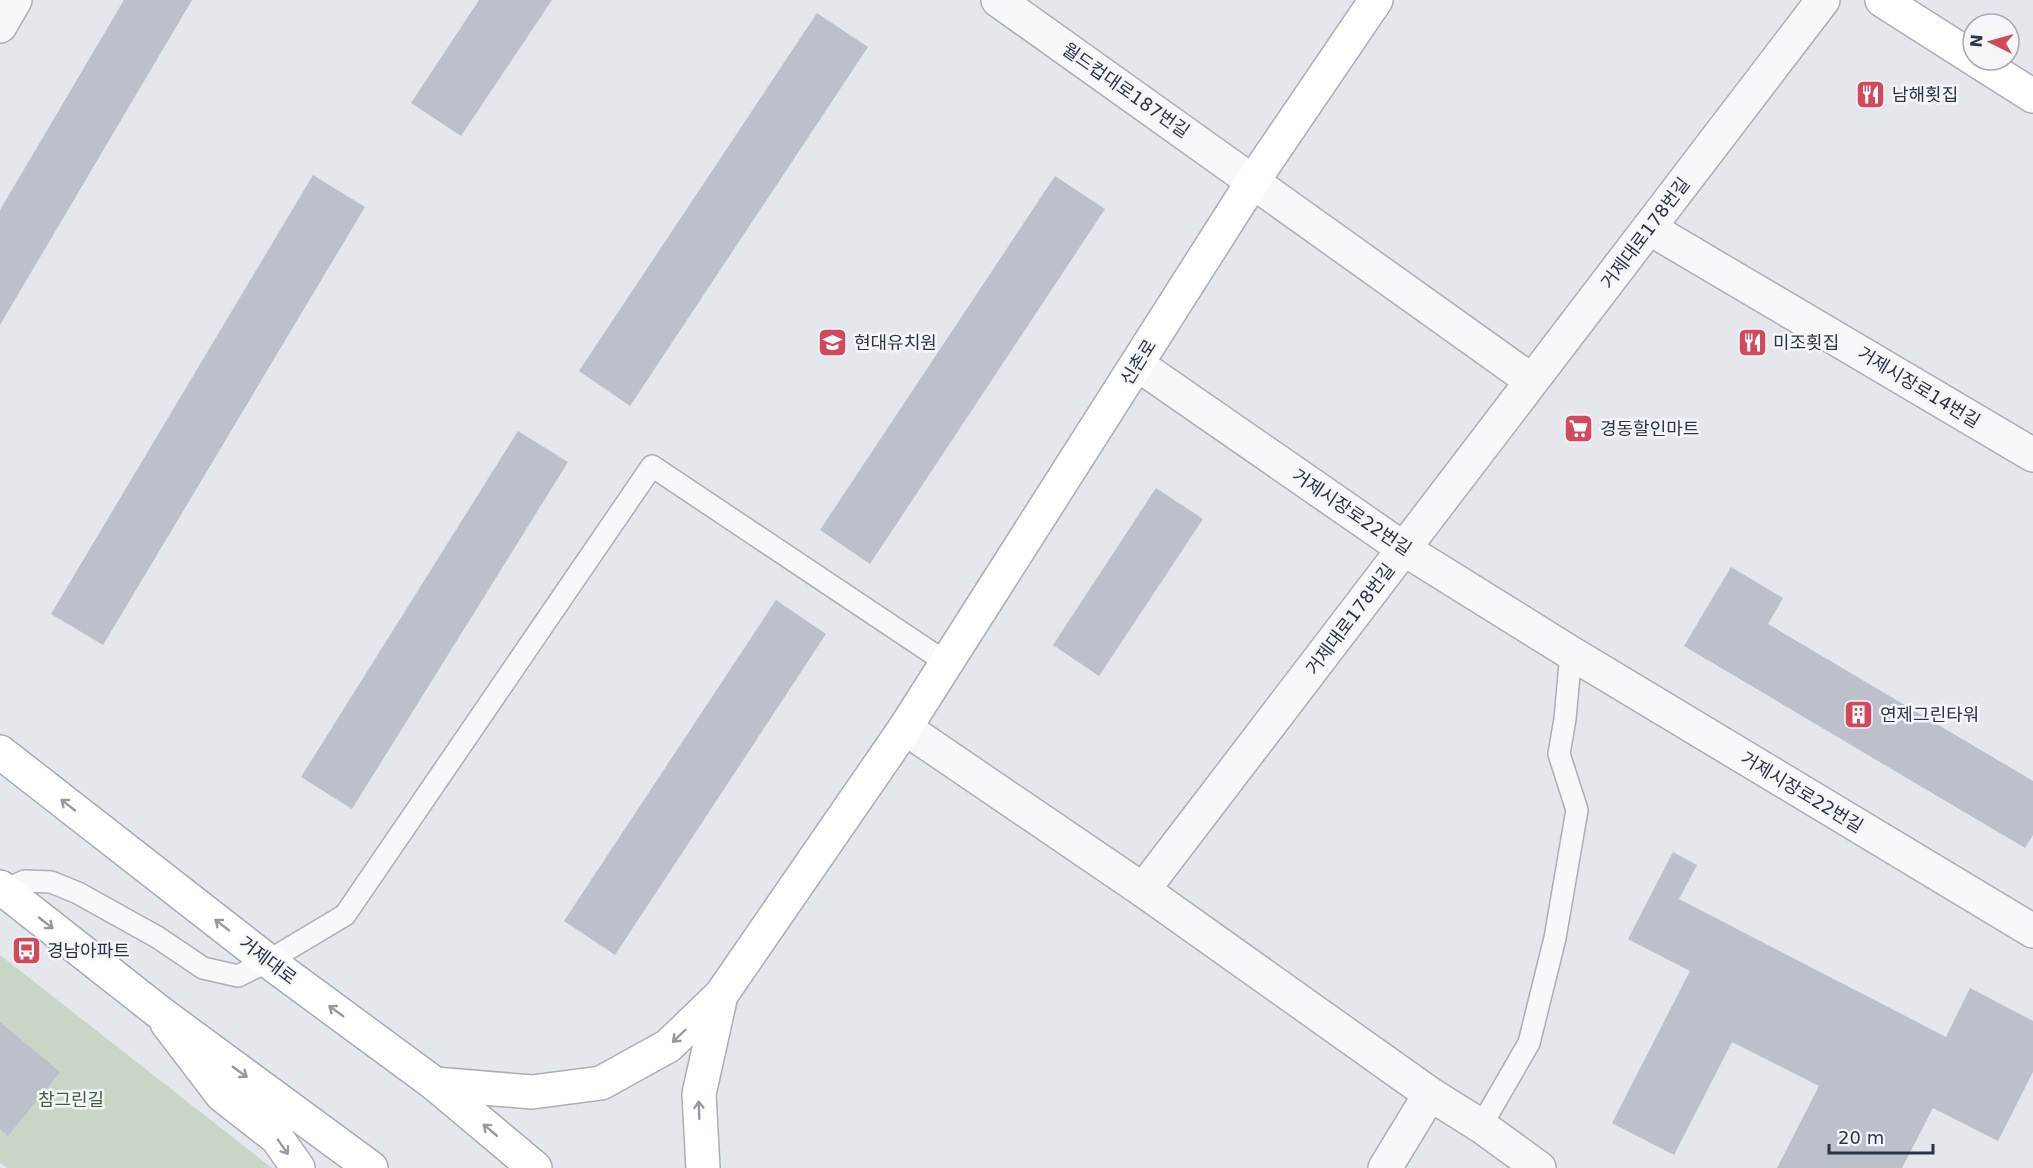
<svg xmlns="http://www.w3.org/2000/svg" width="2033" height="1168" font-family="'DejaVu Sans','Noto Sans KR',sans-serif">
	<style>
		.green { fill: #c9d6c5 }
		.building { fill: #bbc0ca }
		.lines { fill: none; stroke-linecap: round; stroke-linejoin: round }
		.service-casing { stroke: #a9aeb7; stroke-width: 24 }
		.minor-casing { stroke: #a9aeb7; stroke-width: 36 }
		.tertiary-casing { stroke: #a9aeb7; stroke-width: 36 }
		.secondary-casing { stroke: #a9aeb7; stroke-width: 36 }
		.primary-casing { stroke: #a3abb8; stroke-width: 36 }
		.service { stroke: #f7f8fa; stroke-width: 21 }
		.minor { stroke: #f7f8fa; stroke-width: 33 }
		.tertiary { stroke: #f7f8fa; stroke-width: 33 }
		.secondary { stroke: #fff; stroke-width: 33 }
		.primary { stroke: #fff; stroke-width: 33 }
		.oneway { stroke: #959aa2 }
		.labels { text-anchor: middle; dominant-baseline: central; stroke-width: 5; stroke-linejoin: round; paint-order: stroke }
		.street-label { font-size: 18px; fill: #2b3445; stroke: #f4f6f9 }
		.poi-label { font-size: 18px; fill: #2b3445; stroke: #f4f6f9; text-anchor: start }
		.park-label { font-size: 18px; fill: #3f6138; stroke: #f4f6f9 }
	</style>
	<rect width="100%" height="100%" fill="#e4e7ec"/>
	<path class="green" d="M 0,955 L 272,1168 L 7,1168 L 0,1163 Z"/>
	<path class="building" d="M 124,0 L 192,0 L 0,325 L 0,210 Z
		M 479,0 L 552,0 L 461,136 L 411,103 Z
		M 817,13 L 868,47 L 630,406 L 579,371 Z
		M 313,175 L 365,207 L 103,645 L 51,614 Z
		M 1055,176 L 1105,209 L 870,564 L 820,530 Z
		M 518,431 L 568,462 L 352,809 L 301,777 Z
		M 1156,488 L 1203,519 L 1099,676 L 1053,645 Z
		M 1731,567 L 1783,598 L 1768,624 L 2033,781 L 2033,835 L 2025,848 L 1684,646 Z
		M 776,600 L 826,634 L 615,955 L 564,921 Z
		M 1673,852 L 1697,865 L 1679,899 L 1946,1037 L 1970,988 L 2033,1021 L 2033,1072 L 1998,1141 L 1933,1108 L 1902,1168 L 1777,1168 L 1819,1086 L 1732,1042 L 1674,1155 L 1612,1123 L 1690,971 L 1628,939 Z
		M 0,1022 L 60,1072 L 8,1136 L 0,1129 Z"/>
	<g class="lines">
		<defs>
			<path id="service" d="M 4,890 L 25,881 L 51,882 L 78,893 L 157,937 L 203,968 L 238,976 L 268,961 L 345,915 L 652,466 L 947,663
				M 1481,1126 L 1529,1043 L 1555,938 L 1577,810 L 1559,754 L 1565,719 L 1571,653"/>
			<path id="minor" d="M 998,0 L 1532,381
				M 1649,228 L 2033,455
				M 1137,364 L 1404,549 L 1571,653 L 2033,931
				M 905,728 L 1143,890 L 1430,1094 L 1481,1126 L 1539,1168
				M 1143,890 L 1823,0
				M 1385,1168 L 1430,1094"/>
			<path id="tertiary" d="M 0,26 L 15,0"/>
			<path id="secondary" d="M 1882,0 L 1973,58
				M 1976,60 L 2033,96
				M 167,1023 L 222,1095 L 277,1138 L 298,1168
				M 435,1084 L 532,1092 L 601,1083 L 668,1046 L 721,995 L 905,728 L 1253,181 L 1376,0
				M 703,1168 L 699,1094 L 721,995"/>
			<path id="primary" d="M 0,752 L 268,961 L 435,1084 L 535,1168
				M 0,887 L 159,1012 L 371,1168"/>
		</defs>
		<use href="#service" class="service-casing"/>
		<use href="#minor" class="minor-casing"/>
		<use href="#tertiary" class="tertiary-casing"/>
		<use href="#secondary" class="secondary-casing"/>
		<use href="#primary" class="primary-casing"/>
		<use href="#service" class="service"/>
		<use href="#minor" class="minor"/>
		<use href="#tertiary" class="tertiary"/>
		<use href="#secondary" class="secondary"/>
		<use href="#primary" class="primary"/>
	</g>
	<defs><path id="oneway-shaft" d="M-6 0H5M1.5-3L5.5 0L1.5 3" fill="none" stroke-width="1.6" stroke-linecap="round" stroke-linejoin="round" transform="scale(1.5)"/></defs>
	<g class="oneway">
		<use href="#oneway-shaft" transform="translate(68 805) rotate(-142)"/>
		<use href="#oneway-shaft" transform="translate(46 923) rotate(38)"/>
		<use href="#oneway-shaft" transform="translate(222 925) rotate(-142)"/>
		<use href="#oneway-shaft" transform="translate(336 1011) rotate(-144)"/>
		<use href="#oneway-shaft" transform="translate(679 1036) rotate(136)"/>
		<use href="#oneway-shaft" transform="translate(240 1072) rotate(36)"/>
		<use href="#oneway-shaft" transform="translate(699 1110) rotate(-92)"/>
		<use href="#oneway-shaft" transform="translate(490 1130) rotate(-140)"/>
		<use href="#oneway-shaft" transform="translate(283 1147) rotate(55)"/>
	</g>
	<defs>
		<symbol id="restaurant-square" viewBox="-11 -11 22 22"><rect x="-9" y="-9" width="18" height="18" rx="4" fill="#d1495b" stroke="#f4f6f9"/><path d="M-5-6h1v4h1v-4h1v4h1v-4h1v5L-1.5 .5V6h-2V.5L-5-1ZM5-6V6H3V1.5H1.5Q1.5-4 5-6Z" fill="#fff"/></symbol>
		<symbol id="school-square" viewBox="-11 -11 22 22"><rect x="-9" y="-9" width="18" height="18" rx="4" fill="#d1495b" stroke="#f4f6f9"/><path d="M0-5L7-2L0 1L-7-2ZM-4 1L0 2.5L4 1V4Q0 6-4 4Z" fill="#fff"/></symbol>
		<symbol id="supermarket-square" viewBox="-11 -11 22 22"><rect x="-9" y="-9" width="18" height="18" rx="4" fill="#d1495b" stroke="#f4f6f9"/><path d="M-6-5.5h2.5l.6 2H6L4.5 2H-2.5L-4.4-4H-6ZM-1.5 3.2a1.3 1.3 0 1 0 .1 0ZM3 3.2a1.3 1.3 0 1 0 .1 0Z" fill="#fff"/></symbol>
		<symbol id="building-square" viewBox="-11 -11 22 22"><rect x="-9" y="-9" width="18" height="18" rx="4" fill="#d1495b" stroke="#f4f6f9"/><path d="M-4-6H4V6H1V3H-1V6H-4ZM-2.5-4.3h1.7v1.8h-1.7ZM.8-4.3h1.7v1.8H.8ZM-2.5-1h1.7V.8h-1.7ZM.8-1h1.7V.8H.8Z" fill="#fff"/></symbol>
		<symbol id="bus-square" viewBox="-11 -11 22 22"><rect x="-9" y="-9" width="18" height="18" rx="4" fill="#d1495b" stroke="#f4f6f9"/><path d="M-5-6H5V4H4V6H2V4H-2V6H-4V4H-5ZM-3.5-4V0h7V-4ZM-3.5 1.2v1.5H-2V1.2ZM2 1.2v1.5H3.5V1.2Z" fill="#fff"/></symbol>
	</defs>
	<g fill-rule="evenodd">
		<use href="#restaurant-square" x="1854" y="78" width="33" height="33"/>
		<use href="#school-square" x="816" y="326" width="33" height="33"/>
		<use href="#restaurant-square" x="1736" y="326" width="33" height="33"/>
		<use href="#supermarket-square" x="1562" y="412" width="33" height="33"/>
		<use href="#building-square" x="1842" y="698" width="33" height="33"/>
		<use href="#bus-square" x="10" y="934" width="33" height="33"/>
	</g>
	<g class="labels">
		<g class="street-label">
			<text transform="translate(1126 90) rotate(35)">월드컵대로187번길</text>
			<text transform="translate(1645 233) rotate(-53)">거제대로178번길</text>
			<text transform="translate(1138 362) rotate(-58)">신촌로</text>
			<text transform="translate(1919 387) rotate(31)">거제시장로14번길</text>
			<text transform="translate(1352 512) rotate(34)">거제시장로22번길</text>
			<text transform="translate(1350 619) rotate(-53)">거제대로178번길</text>
			<text transform="translate(1802 792) rotate(31)">거제시장로22번길</text>
			<text transform="translate(268 960) rotate(37)">거제대로</text>
		</g>
		<g class="poi-label">
			<text x="1892" y="94">남해횟집</text>
			<text x="854" y="342">현대유치원</text>
			<text x="1773" y="342">미조횟집</text>
			<text x="1600" y="428">경동할인마트</text>
			<text x="1880" y="714">연제그린타워</text>
			<text x="47" y="950">경남아파트</text>
		</g>
		<g class="park-label">
			<text x="71" y="1099">참그린길</text>
		</g>
	</g>
	<g transform="translate(1991 42) rotate(275)"><circle r="28" fill="#f4f6f9" stroke="#a4a8b1" stroke-width="1.5"/>
	<path d="M0-4.5L10 22L0 15L-10 22Z" fill="#d1495b"/>
	<text y="-9" font-size="16" font-weight="bold" text-anchor="middle" fill="#2b3445">N</text>
	</g>
	<path d="M1829 1144v9h104v-9" fill="none" stroke="#2b3445" stroke-width="3"/>
	<text x="1838" y="1144" font-size="18" fill="#2b3445" stroke="#f4f6f9" stroke-width="4.5" paint-order="stroke">20 m</text>
</svg>
